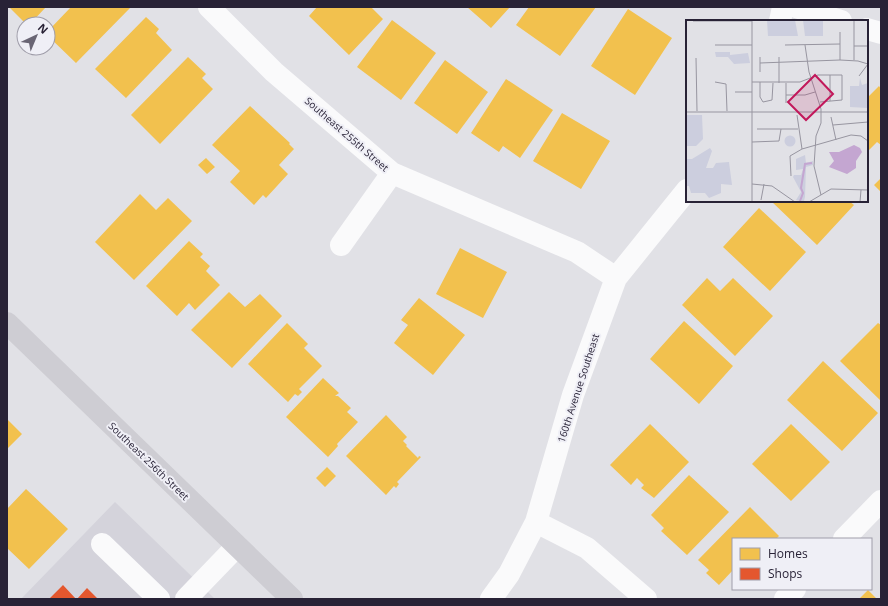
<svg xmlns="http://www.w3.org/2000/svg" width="888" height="606" font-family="'Open Sans',sans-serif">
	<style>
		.built { fill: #d4d3db }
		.homes { fill: #f2c14e }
		.shops { fill: #e4572e }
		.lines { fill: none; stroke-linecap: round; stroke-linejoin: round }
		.minor { stroke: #fafafb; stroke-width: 22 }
		.major { stroke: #cecdd3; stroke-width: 22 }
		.labels { text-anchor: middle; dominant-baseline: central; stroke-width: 4; stroke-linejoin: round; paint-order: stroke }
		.street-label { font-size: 10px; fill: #282236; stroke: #efeff6 }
		.inset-river { fill: none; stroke: #c4a6d1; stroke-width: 2 }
		.inset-road { fill: none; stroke: #9795a0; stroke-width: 1 }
		.view { fill: #c2185b; fill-opacity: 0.15; stroke: #c2185b; stroke-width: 2 }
		.inset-edge { fill: none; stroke: #282236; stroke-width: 2 }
	</style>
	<rect width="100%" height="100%" fill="#e1e1e6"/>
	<path class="built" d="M 115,502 L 215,599 L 21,599 Z"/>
	<path class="homes" d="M 9,7 L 46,7 L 30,24 L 26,24 Z
		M 71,7 L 129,7 L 130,8 L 76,63 L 48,36 L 48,31 Z
		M 317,7 L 371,7 L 383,19 L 349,55 L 309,16 Z
		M 467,7 L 510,7 L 491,28 Z
		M 529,7 L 596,7 L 560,56 L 516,25 Z
		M 628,9 L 672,38 L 635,95 L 591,66 Z
		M 146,17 L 159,29 L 156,33 L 172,50 L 126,98 L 95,69 Z
		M 392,20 L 436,53 L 401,100 L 357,67 Z
		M 188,57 L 206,74 L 202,78 L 213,89 L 160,144 L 131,115 Z
		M 445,60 L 488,92 L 457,134 L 414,103 Z
		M 506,79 L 553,110 L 520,158 L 503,146 L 499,152 L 471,133 Z
		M 879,86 L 881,89 L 881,145 L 877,142 L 867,152 L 867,98 Z
		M 250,106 L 290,143 L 289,144 L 294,149 L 279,165 L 288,174 L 266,198 L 263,195 L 254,205 L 230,182 L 240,171 L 212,145 Z
		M 562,113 L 610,141 L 581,189 L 533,161 Z
		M 206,158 L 215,167 L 207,174 L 198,165 Z
		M 881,178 L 881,192 L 874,185 Z
		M 140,194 L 156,210 L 168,198 L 192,221 L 134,280 L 95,242 Z
		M 771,201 L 849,201 L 854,205 L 817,245 Z
		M 759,208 L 806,252 L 770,291 L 723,247 Z
		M 189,241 L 203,254 L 200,257 L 210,266 L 206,271 L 220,285 L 195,310 L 189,303 L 177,316 L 146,286 Z
		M 460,248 L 507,272 L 483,318 L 436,294 Z
		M 707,278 L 720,291 L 733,278 L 773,316 L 735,356 L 682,305 Z
		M 229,292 L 245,307 L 260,294 L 282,316 L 232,368 L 191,330 Z
		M 419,298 L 465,335 L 433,375 L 394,343 L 408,325 L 401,320 Z
		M 684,321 L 733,366 L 699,404 L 650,359 Z
		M 287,323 L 308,344 L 304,348 L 322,366 L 299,389 L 302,392 L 298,396 L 295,394 L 288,402 L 248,364 Z
		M 878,323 L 881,325 L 881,401 L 840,361 Z
		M 823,361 L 878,413 L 842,451 L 787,400 Z
		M 323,378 L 339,393 L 335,396 L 338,396 L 351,408 L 347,412 L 358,422 L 337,444 L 338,446 L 328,457 L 286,417 Z
		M 386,415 L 407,437 L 403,441 L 407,445 L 406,446 L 418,458 L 419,456 L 421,457 L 397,482 L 399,484 L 396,488 L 394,486 L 386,495 L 346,456 Z
		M 7,419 L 22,434 L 7,449 Z
		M 650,424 L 689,462 L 654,498 L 641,488 L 644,485 L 637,478 L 631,485 L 610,465 Z
		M 791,424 L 830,462 L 791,501 L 752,464 Z
		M 327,467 L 336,476 L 325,487 L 316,478 Z
		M 689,475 L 729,512 L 687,555 L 661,531 L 664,528 L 651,515 Z
		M 26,489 L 68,529 L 29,569 L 7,548 L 7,509 Z
		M 750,507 L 779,536 L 776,539 L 733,539 L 733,570 L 719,585 L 706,573 L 709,570 L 698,560 Z
		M 868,590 L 877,599 L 859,599 Z"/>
	<path class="shops" d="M 63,585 L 76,599 L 49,599 Z
		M 87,588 L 98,599 L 77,599 Z"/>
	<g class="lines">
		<path class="minor" d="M 209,7 L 274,72 L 392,173 L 577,252 L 616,278
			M 796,7 L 841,21
			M 780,21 L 783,7
			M 867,29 L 881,33
			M 341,245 L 392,173
			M 536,522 L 587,548 L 646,599
			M 844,539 L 881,501
			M 102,544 L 159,599
			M 186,599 L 237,546
			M 491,599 L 509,574 L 536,522 L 573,395 L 616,278 L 687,190
			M 785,599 L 795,589"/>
		<path class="major" d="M 7,323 L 292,599"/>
	</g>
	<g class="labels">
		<g class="street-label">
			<text transform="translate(347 134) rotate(41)">Southeast 255th Street</text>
			<text transform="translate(578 388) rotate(-72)">160th Avenue Southeast</text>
			<text transform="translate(149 461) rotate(44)">Southeast 256th Street</text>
		</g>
	</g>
	<g transform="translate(686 20)">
		<rect width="182" height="182" fill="#e1e1e6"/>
		<path d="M 81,0 L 109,0 L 112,16 L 82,16 ZM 117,0 L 137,0 L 137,16 L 119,16 ZM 29,32 L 44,32 L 44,35 L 62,33 L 64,43 L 48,44 L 42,37 L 30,37 ZM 174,58 L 176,65 L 182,63 L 182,88 L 164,87 L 164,66 L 173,66 ZM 0,95 L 16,95 L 17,119 L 10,126 L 0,126 ZM98.5 121a5.5 5.5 0 1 1 11 0a5.5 5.5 0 1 1-11 0ZM 24,128 L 26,131 L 20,148 L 27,148 L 30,143 L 43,142 L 46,165 L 35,164 L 35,173 L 23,178 L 19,173 L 5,173 L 3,166 L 0,166 L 0,139 L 6,139 ZM 119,135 L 120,143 L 127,141 L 127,145 L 120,147 L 119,177 L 118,181 L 114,181 L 110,180 L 115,172 L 107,157 L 108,155 L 115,155 L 117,149 L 110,150 L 110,139 Z" fill="#cccede"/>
		<path d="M 168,125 L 174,128 L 176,132 L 170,141 L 170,148 L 161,154 L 143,147 L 148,141 L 143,132 L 153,132 Z" fill="#c4a6d1"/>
		<path class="inset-river" d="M 114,181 L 117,173 L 115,168 L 119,144 L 126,143"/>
		<path class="inset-road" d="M 168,0 L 168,40M 7,1 L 66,1M 29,25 L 66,25M 99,25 L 154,24M 119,25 L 123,52 L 135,89 L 135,103 L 130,116 L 128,146 L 135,175M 168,26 L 182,26M 10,38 L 11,91M 154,40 L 154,12M 74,43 L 154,40 L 172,41 L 182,44M 74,52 L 74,37M 173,56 L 182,44M 29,62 L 40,64 L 41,91M 66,62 L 114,62 L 132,55 L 156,55 L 156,80 L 134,82M 74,62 L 74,77 L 77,82 L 86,80 L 87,63M 93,63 L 93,37M 49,72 L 66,72M 100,75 L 119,75 L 129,72M 144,81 L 144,55M 100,83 L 100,63M 0,92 L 182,92M 111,95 L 116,129M 145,97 L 150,120M 147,105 L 182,102M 71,109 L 112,109M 66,122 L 93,121 L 95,109M 105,156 L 104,136 L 116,129 L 165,115 L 175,116 L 182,121M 66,164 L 86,166 L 109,182M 75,180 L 78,164M 66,182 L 66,0M 123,182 L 145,169 L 182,170M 174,182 L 175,170"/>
		<path class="view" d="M 129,55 L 147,74 L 120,100 L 102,82 Z"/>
		<rect width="182" height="182" class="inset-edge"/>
	</g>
	<rect width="888" height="606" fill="none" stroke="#282236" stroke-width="16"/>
	<rect x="732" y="538" width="140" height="52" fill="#efeff6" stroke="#9f9da9"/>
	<rect x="740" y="548" width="20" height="12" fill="#f2c14e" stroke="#9f9da9"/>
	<text x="768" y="558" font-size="12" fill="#282236">Homes</text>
	<rect x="740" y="568" width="20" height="12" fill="#e4572e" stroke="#9f9da9"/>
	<text x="768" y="578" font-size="12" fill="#282236">Shops</text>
	<g transform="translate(36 36) rotate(44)"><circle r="19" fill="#efeff6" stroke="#9f9da9"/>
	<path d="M0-3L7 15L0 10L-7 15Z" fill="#696574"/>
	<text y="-6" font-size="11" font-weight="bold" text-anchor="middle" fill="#282236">N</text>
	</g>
</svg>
